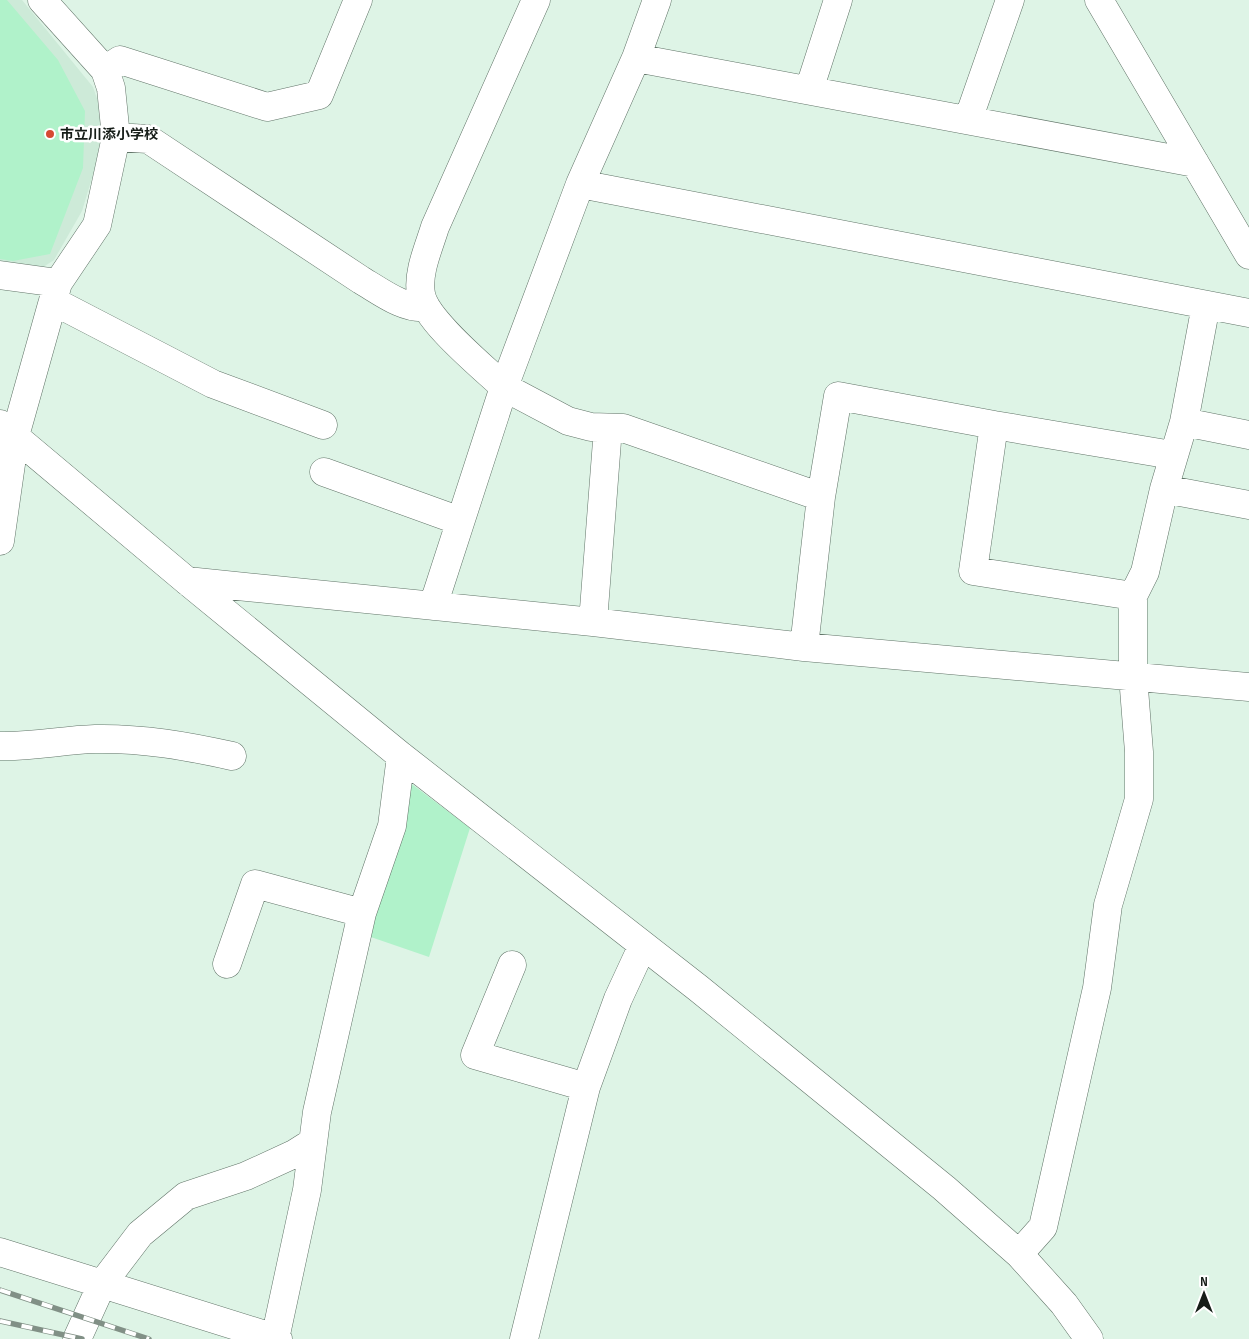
<svg xmlns="http://www.w3.org/2000/svg" width="1249" height="1339" font-family="'Sofia Sans Condensed','Noto Sans JP',sans-serif">
	<style>
		.built { fill: #cdead8 }
		.green { fill: #b0f2ca }
		.lines { fill: none; stroke-linecap: round; stroke-linejoin: round }
		.minor-casing { stroke: #617468; stroke-width: 29 }
		.minor { stroke: #fff; stroke-width: 28 }
		.rail-casing { stroke: #819086; stroke-width: 5.5 }
		.rail { stroke: #fff; stroke-width: 4; stroke-dasharray: 11; stroke-linecap: butt }
		.poi-dot { fill: #d64a33; stroke: #fff; stroke-width: 2 }
		.labels { text-anchor: middle; dominant-baseline: central; stroke-width: 5; stroke-linejoin: round; paint-order: stroke }
		.poi-label { font-size: 14px; font-weight: bold; fill: #161d18; stroke: #fff; text-anchor: start }
	</style>
	<rect width="100%" height="100%" fill="#def4e6"/>
	<path class="built" d="M 0,0 L 22,0 L 93,87 L 102,113 L 99,155 L 82,211 L 54,260 L 34,273 L 0,269 Z"/>
	<path class="green" d="M 0,0 L 7,0 L 58,60 L 85,111 L 83,168 L 50,254 L 13,261 L 0,259 Z
		M 405,779 L 470,828 L 429,957 L 365,935 Z"/>
	<g class="lines">
		<defs>
			<path id="minor" d="M 657,0 L 636,58 L 580,184 L 504,387 L 568,421 L 591,427 L 623,428 L 821,497 L 838,396 L 994,425
				M 1099,0 L 1249,255
				M 636,58 L 1195,163
				M 105,70 L 120,60 L 267,107 L 319,95 L 358,0
				M 809,90 L 838,0
				M 968,120 L 1010,0
				M 116,137 L 148,139 L 361,280 C 380,291 404,310 426,307
				M 580,184 L 1249,313
				M 0,275 L 58,283
				M 53,301 L 213,384 L 323,425
				M 1184,422 L 1249,435
				M 0,424 L 187,581 L 401,756 L 698,988 L 944,1188 L 1019,1254 L 1064,1304 L 1089,1339
				M 324,472 L 460,521
				M 1164,489 L 1249,505
				M 0,541 L 15,436 L 58,283 L 97,225 L 116,137 L 111,88 L 105,70 L 42,0
				M 187,581 L 593,622 L 804,647 L 1249,687
				M 1133,596 L 973,571 L 994,425 L 1172,455
				M 433,606 L 504,387 C 484,368 425,320 421,294 C 417,273 429,247 435,227 L 536,0
				M 593,622 L 608,428
				M 804,647 L 821,497
				M 0,746 C 32,747 63,740 95,739 C 142,738 187,746 232,756
				M 227,964 L 255,884 L 362,913
				M 512,965 L 475,1055 L 586,1087
				M 0,1252 L 278,1339
				M 1019,1254 L 1043,1227 L 1097,988 L 1108,905 L 1139,799 L 1139,752 L 1133,676 L 1133,596 L 1145,572 L 1164,489 L 1184,422 L 1206,305
				M 77,1339 L 102,1284 L 140,1234 L 186,1196 L 246,1176 L 294,1154 L 313,1142
				M 275,1339 L 307,1190 L 317,1112 L 362,913 L 392,826 L 401,756
				M 524,1339 L 586,1087 L 618,999 L 643,945"/>
		</defs>
		<use href="#minor" class="minor-casing"/>
		<use href="#minor" class="minor"/>
		<defs>
			<path id="rail" d="M 0,1290 L 149,1339
				M 0,1321 L 82,1339"/>
		</defs>
		<use href="#rail" class="rail-casing"/>
		<use href="#rail" class="rail"/>
	</g>
	<circle class="poi-dot" cx="50" cy="134" r="5"/>
	<g class="labels">
		<g class="poi-label">
			<text x="60" y="134">市立川添小学校</text>
		</g>
	</g>
	<g transform="translate(1204 1294)" stroke="#ffffff" stroke-width="4" paint-order="stroke">
	<path d="M0-4L9 19L0 12L-9 19Z" fill="#161d18"/>
	<text y="-8" font-size="14" font-weight="bold" text-anchor="middle" fill="#161d18">N</text>
	</g>
</svg>
